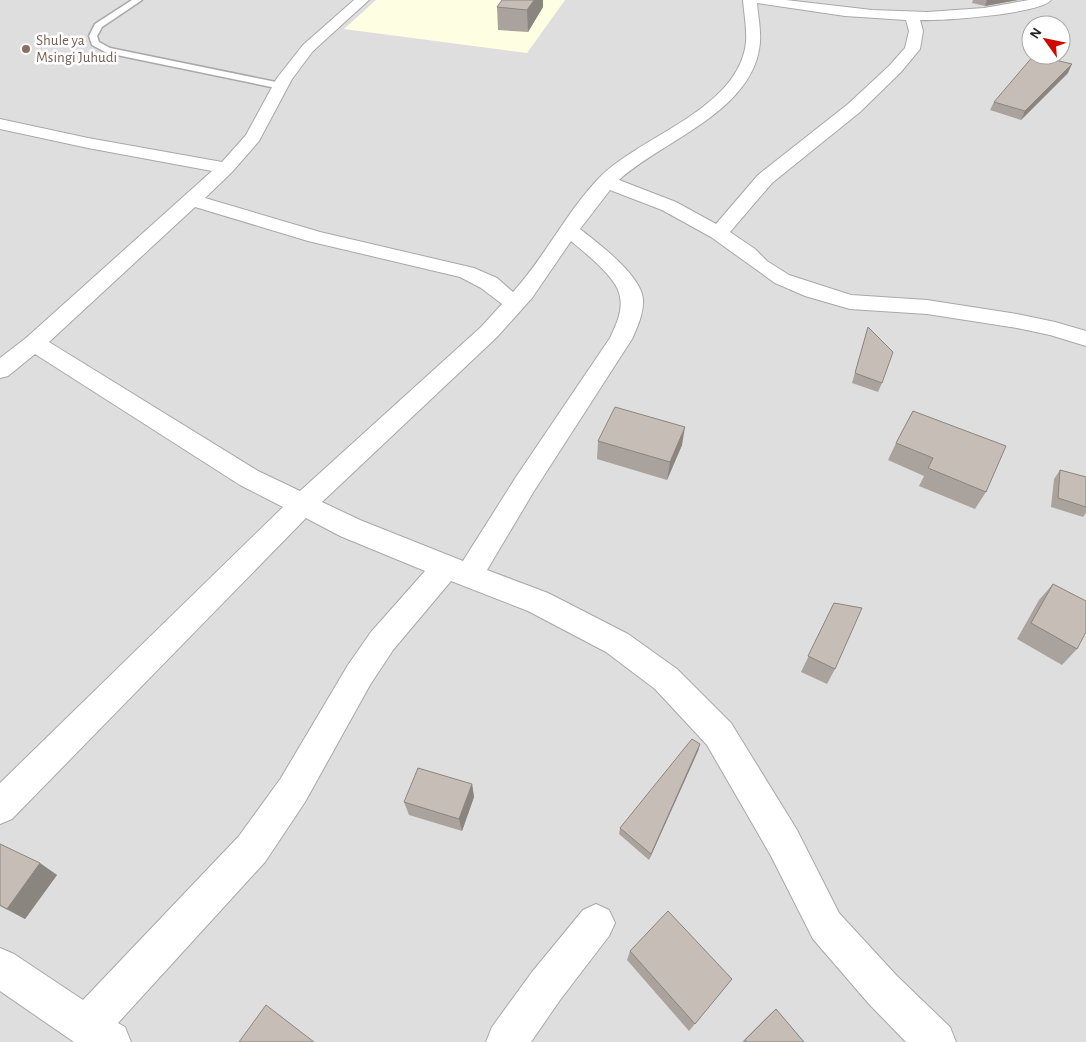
<svg xmlns="http://www.w3.org/2000/svg" width="1086" height="1042" font-family="'Alegreya Sans',sans-serif">
	<style>
		.residential { fill: #dfdede; fill-rule: evenodd }
		.education { fill: #feffe2 }
		.lines { fill: none; stroke-linecap: round; stroke-linejoin: round }
		.lane-casing { stroke: #a8a8a8; stroke-width: 3 }
		.street-casing { stroke: #a8a8a8; stroke-width: 2 }
		.lane { fill: #fff; fill-rule: evenodd }
		.street { fill: #fff; fill-rule: evenodd }
		.wall { fill: #aaa39d }
		.shaded-wall { fill: #8b857f }
		.building { fill: #c6beb6; stroke: #8b857f }
		.education-dot { fill: #8d6e63; stroke: #fff; stroke-width: 2 }
		.labels { text-anchor: middle; dominant-baseline: central; stroke-width: 5; stroke-linejoin: round; paint-order: stroke }
		.far-education-label { font-size: 15px; fill: #785e54; stroke: #fff; text-anchor: start }
	</style>
	<rect width="100%" height="100%" fill="#f1eee7"/>
	<path class="residential" d="M 0,0 L 1086,0 L 1086,1042 L 0,1042 ZM 1031,25 L 1061,25 L 1061,55 L 1031,55 Z"/>
	<path class="education" d="M 376,0 L 565,0 L 527,53 L 344,29 Z"/>
	<g class="lines">
		<defs>
			<path id="lane" d="M 132,0 L 142,0 L 102,27 L 97,36 L 99,42 L 110,48 L 281,83 L 286,86 L 281,89 L 107,53 L 92,45 L 89,36 L 95,24 Z"/>
			<path id="street" d="M 354,0 L 369,0 L 313,51 L 292,79 L 259,141 L 232,172 L 205,198 L 320,232 L 474,268 L 497,278 L 513,292 C 545,257 567,211 600,177 C 642,135 739,109 746,42 C 747,28 744,13 743,0 L 786,0 L 872,10 L 927,12 L 984,8 L 1029,0 L 1051,0 C 1040,14 941,21 920,20 L 923,31 L 920,49 L 901,72 L 860,112 L 772,183 L 730,232 L 755,249 L 767,261 L 789,275 L 851,295 L 927,300 L 1017,314 L 1055,322 L 1086,331 L 1086,346 L 1050,335 L 1017,328 L 927,314 L 850,309 L 805,296 L 775,283 L 711,237 L 662,210 L 610,190 L 580,229 C 599,244 635,271 642,294 C 646,308 638,326 632,339 L 534,491 L 487,570 L 548,593 L 628,634 L 677,669 L 731,723 L 797,830 L 839,913 L 897,976 L 950,1027 L 956,1042 L 906,1042 L 869,1004 L 813,939 L 771,856 L 707,745 L 655,689 L 606,652 L 528,611 L 451,581 L 393,650 L 370,685 L 305,802 L 265,862 L 118,1023 L 125,1027 L 131,1042 L 74,1042 L 0,991 L 0,948 L 14,954 L 83,1000 L 239,836 L 281,778 L 348,665 L 371,632 L 425,571 L 340,536 L 306,518 L 12,819 L 0,824 L 0,783 L 283,507 L 240,485 L 35,354 L 8,376 L 0,378 L 0,358 L 26,338 L 212,171 L 88,148 L 0,129 L 0,119 L 88,138 L 222,162 L 246,135 L 277,78 L 303,45 ZM 757,3 L 845,16 L 906,20 L 909,31 L 905,48 L 889,66 L 848,104 L 758,175 L 716,224 L 676,202 L 619,180 C 663,140 755,111 760,42 C 761,30 758,16 757,3 ZM 195,207 L 308,241 L 460,277 L 481,288 L 502,304 L 481,327 L 300,491 L 258,471 L 49,342 ZM 571,241 C 585,253 618,278 620,297 C 623,311 616,325 610,338 L 516,477 L 463,561 L 360,520 L 322,502 L 497,337 L 532,298 Z
				M 596,904 L 609,910 L 615,923 L 609,936 L 560,1000 L 531,1042 L 486,1042 L 492,1027 L 532,972 L 583,910 Z"/>
		</defs>
		<use href="#lane" class="lane-casing"/>
		<use href="#street" class="street-casing"/>
		<use href="#lane" class="lane"/>
		<use href="#street" class="street"/>
	</g>
	<path class="wall" d="M 973,0 L 1018,0 L 985,6 L 972,3 Z
		M 497,7 L 543,7 L 528,32 L 498,30 Z
		M 1068,73 L 1021,120 L 990,110 L 994,102 Z
		M 868,327 L 882,383 L 878,392 L 852,383 Z
		M 913,411 L 986,492 L 975,509 L 919,486 L 924,476 L 888,460 L 896,443 Z
		M 598,441 L 682,445 L 667,480 L 597,459 Z
		M 1060,470 L 1086,477 L 1086,513 L 1083,517 L 1051,507 L 1054,479 Z
		M 1053,584 L 1077,649 L 1062,665 L 1017,639 L 1039,600 Z
		M 834,603 L 835,669 L 827,684 L 801,672 Z
		M 700,744 L 698,751 L 649,860 L 619,834 L 620,828 Z
		M 472,784 L 474,797 L 462,831 L 409,815 L 404,802 Z
		M 0,844 L 57,875 L 25,919 L 0,906 Z
		M 630,951 L 732,979 L 689,1031 L 627,960 Z
		M 776,1009 L 804,1042 L 742,1042 L 769,1015 Z"/>
	<path class="shaded-wall" d="M 534,0 L 543,0 L 543,7 L 528,32 L 527,10 Z
		M 987,0 L 1018,0 L 985,6 Z
		M 1072,64 L 1068,73 L 1021,120 L 1025,111 Z
		M 685,427 L 682,445 L 667,480 L 670,462 Z
		M 700,744 L 698,751 L 649,860 L 651,854 Z
		M 472,784 L 474,797 L 462,831 L 459,819 Z
		M 40,863 L 57,875 L 25,919 L 7,909 Z"/>
	<path class="building" d="M 502,0 L 534,0 L 527,10 L 497,7 Z
		M 1034,55 L 1072,64 L 1025,111 L 994,102 Z
		M 868,327 L 893,352 L 882,383 L 855,373 Z
		M 615,407 L 685,427 L 670,462 L 598,441 Z
		M 913,411 L 1006,446 L 986,492 L 928,468 L 933,458 L 896,443 Z
		M 1060,470 L 1086,477 L 1086,507 L 1058,498 Z
		M 1053,584 L 1086,601 L 1086,632 L 1077,649 L 1031,623 Z
		M 834,603 L 862,608 L 835,669 L 808,656 Z
		M 692,739 L 700,744 L 651,854 L 620,828 Z
		M 418,768 L 472,784 L 459,819 L 404,802 Z
		M 0,844 L 40,863 L 7,909 L 0,905 Z
		M 668,911 L 732,979 L 695,1024 L 630,951 Z
		M 266,1005 L 314,1042 L 239,1042 Z
		M 776,1009 L 804,1042 L 747,1042 L 745,1040 Z"/>
	<circle class="education-dot" cx="26" cy="49" r="5"/>
	<g class="labels">
		<g class="far-education-label">
			<text x="36" y="40">Shule ya<tspan x="36" dy="17">Msingi Juhudi</tspan></text>
		</g>
	</g>
	<g transform="translate(1046 40) rotate(303)"><circle r="24" fill="#ffffff" stroke="#a6a6a6"/>
	<path d="M0-4L9 19L0 12L-9 19Z" fill="#d10800"/>
	<text y="-8" font-size="14" font-weight="bold" text-anchor="middle" fill="#212121">N</text>
	</g>
</svg>
